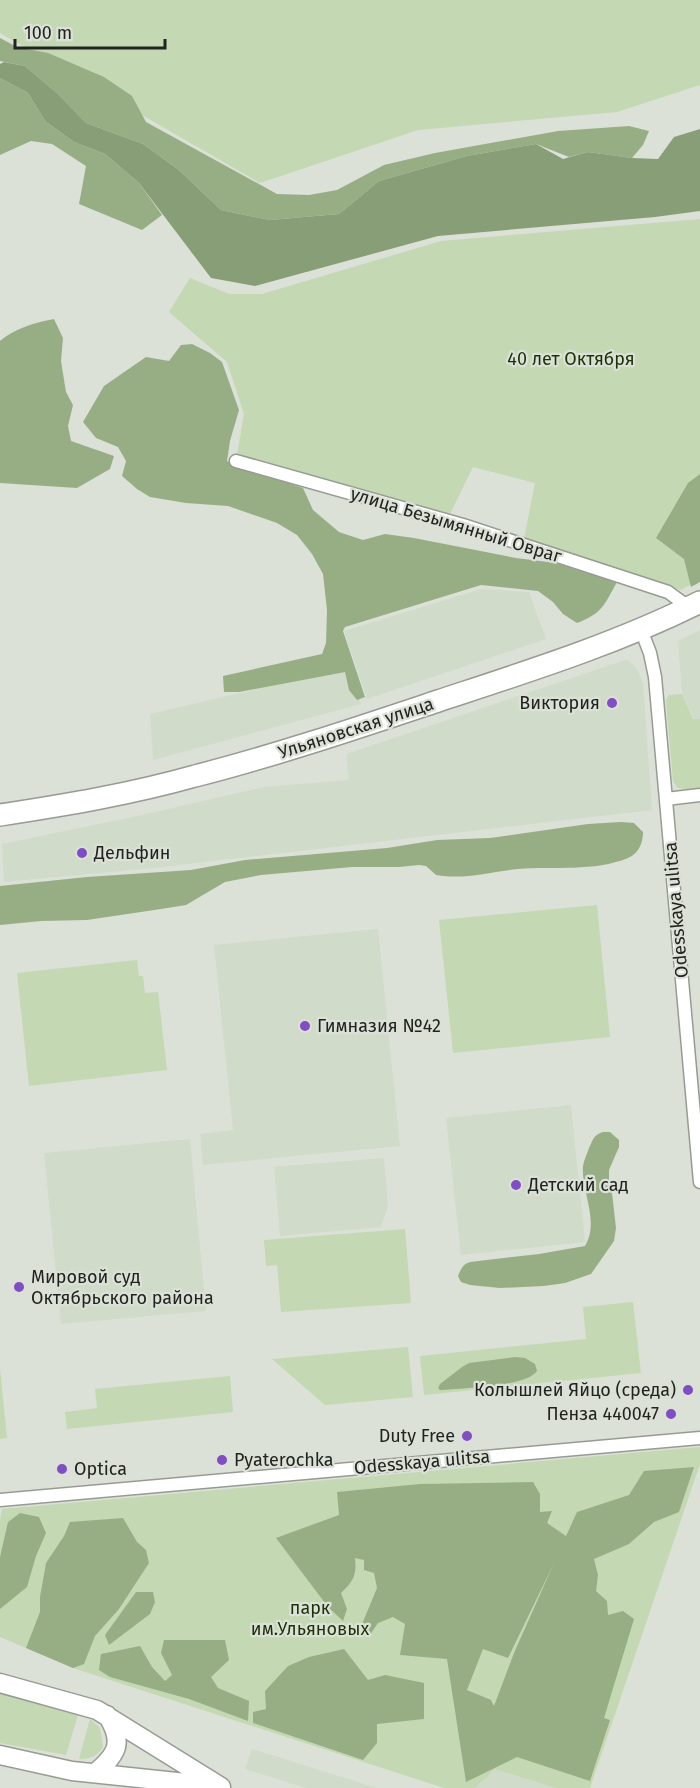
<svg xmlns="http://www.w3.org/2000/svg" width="700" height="1788" font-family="'Fira Sans',sans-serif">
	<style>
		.built { fill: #d1dbc9 }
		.green { fill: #c3d8b3 }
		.forest { fill: #97ae85; fill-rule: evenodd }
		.water { fill: #889e76 }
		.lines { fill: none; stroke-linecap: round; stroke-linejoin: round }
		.street-casing { stroke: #969c92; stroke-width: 15 }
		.primary-casing { stroke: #969c92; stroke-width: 21 }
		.highway-casing { stroke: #969c92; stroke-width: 24 }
		.street { stroke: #fff; stroke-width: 12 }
		.primary { stroke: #fff; stroke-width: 18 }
		.highway { stroke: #fff; stroke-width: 21 }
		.poi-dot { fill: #804dc5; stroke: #dbe1d7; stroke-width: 2 }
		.labels { text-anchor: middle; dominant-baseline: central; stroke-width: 4.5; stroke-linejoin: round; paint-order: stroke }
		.park-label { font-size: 18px; fill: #1d3204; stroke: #dbe1d7 }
		.street-label { font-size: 18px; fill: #21231f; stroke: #dbe1d7 }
		.poi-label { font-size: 18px; fill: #21231f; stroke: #dbe1d7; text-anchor: start }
	</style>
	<rect width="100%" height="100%" fill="#dbe1d7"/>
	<path class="built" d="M 481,589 L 529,592 L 546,639 L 367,699 L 344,631 Z
		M 700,630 L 700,719 L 694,719 L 682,694 L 678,641 Z
		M 625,660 L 629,661 L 637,669 L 643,683 L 652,810 L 153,868 L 4,882 L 2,844 L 142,815 L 264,787 L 349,780 L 346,754 Z
		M 351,667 L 361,704 L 153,760 L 150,714 Z
		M 378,929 L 400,1146 L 203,1165 L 200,1134 L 233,1130 L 214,945 Z
		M 571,1105 L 585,1242 L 461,1255 L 446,1118 Z
		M 190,1139 L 206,1311 L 61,1324 L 44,1153 Z
		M 384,1158 L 388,1206 L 381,1227 L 280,1236 L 274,1167 Z
		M 252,1749 L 377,1788 L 306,1788 L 245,1769 Z
		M 495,1769 L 556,1788 L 475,1788 Z"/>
	<path class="green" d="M 0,0 L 700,0 L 700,85 L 617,112 L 418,130 L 260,183 L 0,33 Z
		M 700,219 L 700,579 L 681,590 L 524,539 L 535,483 L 473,467 L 450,514 L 237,455 L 244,414 L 227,362 L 169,312 L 190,278 L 229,294 L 262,294 L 441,241 Z
		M 682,694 L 693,719 L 700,719 L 700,789 L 692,790 L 678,788 L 673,781 L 666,700 L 669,695 Z
		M 597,905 L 610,1037 L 453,1053 L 439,920 Z
		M 137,960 L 139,976 L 143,976 L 145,993 L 158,992 L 167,1070 L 29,1086 L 17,973 Z
		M 405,1229 L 411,1303 L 281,1312 L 277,1265 L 266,1266 L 264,1240 Z
		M 633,1302 L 641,1373 L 424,1395 L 420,1356 L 586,1339 L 583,1307 Z
		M 408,1347 L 413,1397 L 325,1405 L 272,1359 Z
		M 0,1368 L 7,1438 L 0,1439 Z
		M 230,1376 L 233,1412 L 67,1429 L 65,1412 L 97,1408 L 95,1389 Z
		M 700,1447 L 700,1464 L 590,1788 L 556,1788 L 495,1769 L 475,1788 L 444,1788 L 73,1668 L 0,1637 L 0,1521 L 2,1509 Z
		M 0,1690 L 78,1715 L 66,1755 L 0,1743 Z
		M 90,1719 L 100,1728 L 103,1747 C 96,1757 91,1759 79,1759 Z"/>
	<path class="forest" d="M 0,38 L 17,47 L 48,53 L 104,77 L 132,96 L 146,122 L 277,194 L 309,195 L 337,190 L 384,165 L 435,153 L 558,131 L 629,126 L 649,131 L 643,145 L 632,158 L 588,152 L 569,157 L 536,144 L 467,156 L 379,181 L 339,214 L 270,220 L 221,210 L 179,170 L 143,144 L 86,123 L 58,94 L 25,66 L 0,61 Z
		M 0,78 L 28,93 L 45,121 L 74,142 L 105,154 L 139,183 L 162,215 L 142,230 L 79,204 L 86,166 L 52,144 L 31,141 L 0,155 Z
		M 54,319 L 63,338 L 61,361 L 66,392 L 73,405 L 68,426 L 71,441 L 114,456 L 110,469 L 77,488 L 0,483 L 0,341 C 15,328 34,323 54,319 Z
		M 192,344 L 210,353 L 222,362 L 239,410 L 230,441 L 227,461 L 234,465 L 303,488 L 313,510 L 339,532 L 363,540 L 385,534 L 414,538 L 516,558 L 556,563 L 617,582 C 604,605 603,613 577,623 L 563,614 L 553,602 L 538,591 L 481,585 L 345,627 L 343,631 L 365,697 L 357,700 L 349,690 L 345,672 L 239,692 L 224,692 L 223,676 L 322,654 L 326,643 L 327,610 L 323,574 L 312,554 L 297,535 L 277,523 L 228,506 L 186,503 L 150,497 L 137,489 L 122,476 L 126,461 L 118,447 L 96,438 L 83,422 L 104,386 L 146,357 L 169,361 L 181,345 Z
		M 700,474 L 700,582 L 691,587 L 684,559 L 656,538 L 688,483 Z
		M 621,822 L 634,823 L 643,832 C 643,843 639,853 628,858 C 594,872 554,866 518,869 C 490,872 464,880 436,875 L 426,866 L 419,865 L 399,867 L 352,867 L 261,875 L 225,882 L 186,905 L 161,909 L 87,920 L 41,921 L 0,925 L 0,886 L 87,877 L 191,870 L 245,860 L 387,848 L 437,840 L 490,838 L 588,824 Z
		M 603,1132 L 610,1132 L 619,1140 L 619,1147 L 609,1170 L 609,1180 L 612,1193 L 616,1228 L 614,1241 L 591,1274 L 565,1283 L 544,1286 L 500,1288 L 470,1285 L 461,1282 L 458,1276 C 461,1269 463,1264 470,1262 L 539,1254 L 585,1246 C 600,1221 581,1192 583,1166 C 584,1160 587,1154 589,1148 C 593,1140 593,1135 603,1132 Z
		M 515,1357 L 525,1358 L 535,1364 L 537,1371 C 526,1387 464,1388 443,1390 L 440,1390 L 438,1388 L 440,1384 L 462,1367 L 469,1363 Z
		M 694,1467 L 679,1512 L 654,1522 L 629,1544 L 594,1559 L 598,1575 L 596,1591 L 607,1601 L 608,1615 L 623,1611 L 634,1619 L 604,1718 L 610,1720 L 590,1781 L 517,1757 L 466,1782 L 447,1659 L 400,1655 L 405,1624 L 393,1617 L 378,1623 L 369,1636 L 360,1629 L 377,1588 L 374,1573 L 364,1570 L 364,1560 L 355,1558 C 357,1575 353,1582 341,1593 L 347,1609 L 343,1621 L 328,1607 L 276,1538 L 339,1515 L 337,1492 L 420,1484 L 533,1482 L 540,1494 L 540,1512 L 552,1511 L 547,1523 L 566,1536 L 577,1512 L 629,1495 L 644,1471 ZM 554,1563 L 514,1653 L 494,1706 L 491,1700 L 467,1690 L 483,1649 L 508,1658 Z
		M 20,1513 L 39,1517 L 46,1533 L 36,1556 L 27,1587 L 0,1609 L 0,1557 L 8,1522 Z
		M 123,1518 L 137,1542 L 146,1550 L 149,1563 L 119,1609 L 95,1636 L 84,1664 L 73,1668 L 26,1648 L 40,1612 L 40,1597 L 46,1563 L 64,1536 L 70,1522 Z
		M 136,1592 L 153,1592 L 155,1602 L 150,1614 L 109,1645 L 105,1635 Z
		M 164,1640 L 225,1640 L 229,1660 L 211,1677 L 218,1688 L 249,1701 L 248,1721 L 189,1699 L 110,1677 L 99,1670 L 101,1654 L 140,1646 L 152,1667 L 165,1681 L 172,1675 L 161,1653 Z
		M 344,1649 L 368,1680 L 385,1675 L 424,1683 L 424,1719 L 377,1724 L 377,1743 L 363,1760 L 253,1723 L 253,1712 L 266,1709 L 265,1691 L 288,1666 L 309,1657 Z"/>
	<path class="water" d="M 4,62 L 25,66 L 58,94 L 86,123 L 143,144 L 179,170 L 221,210 L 270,220 L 339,214 L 379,181 L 467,156 L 536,144 L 563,159 L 588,152 L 632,158 L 658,159 L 674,137 L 700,129 L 700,211 L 655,217 L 438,236 L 255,286 L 211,278 L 139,183 L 105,154 L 74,142 L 45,121 L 28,93 L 0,78 L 0,64 Z"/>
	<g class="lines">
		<defs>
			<path id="street" d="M 236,461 L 463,525 L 668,592 L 683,603 L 694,604
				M 645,640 L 650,653 L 655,677 L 700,1182
				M 666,799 L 700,795
				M 0,1500 L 700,1438"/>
			<path id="primary" d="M 0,1683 L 97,1710 L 221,1787
				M 0,1755 L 72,1771 L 215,1786
				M 95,1773 C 118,1754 124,1742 107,1715"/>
			<path id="highway" d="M 0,815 C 66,805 131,794 195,776 C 277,755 357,728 438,701 C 526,672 616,644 700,602"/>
		</defs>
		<use href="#street" class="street-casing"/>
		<use href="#primary" class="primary-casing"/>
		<use href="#highway" class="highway-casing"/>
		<use href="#street" class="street"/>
		<use href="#primary" class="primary"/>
		<use href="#highway" class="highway"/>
	</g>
	<g class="poi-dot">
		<circle cx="612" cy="703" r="6"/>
		<circle cx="82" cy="853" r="6"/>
		<circle cx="305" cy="1026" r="6"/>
		<circle cx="516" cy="1185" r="6"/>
		<circle cx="19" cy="1287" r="6"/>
		<circle cx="688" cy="1390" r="6"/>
		<circle cx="671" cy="1414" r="6"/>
		<circle cx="467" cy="1436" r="6"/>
		<circle cx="222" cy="1460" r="6"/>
		<circle cx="62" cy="1469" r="6"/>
	</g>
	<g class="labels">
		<g class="park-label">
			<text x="571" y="359">40 лет Октября</text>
			<text x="310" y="1608">парк<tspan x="310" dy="21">им.Ульяновых</tspan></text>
		</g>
		<g class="street-label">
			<text transform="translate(456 525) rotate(17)">улица Безымянный Овраг</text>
			<text transform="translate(356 728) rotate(-18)">Ульяновская улица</text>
			<text transform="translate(676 910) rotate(-95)">Odesskaya ulitsa</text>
			<text transform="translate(422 1462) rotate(-5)">Odesskaya ulitsa</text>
		</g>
		<g class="poi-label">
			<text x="600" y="703" text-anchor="end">Виктория</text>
			<text x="94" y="853">Дельфин</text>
			<text x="317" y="1026">Гимназия №42</text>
			<text x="528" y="1185">Детский сад</text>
			<text x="31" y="1277">Мировой суд<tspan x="31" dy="21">Октябрьского района</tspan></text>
			<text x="676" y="1390" text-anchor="end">Колышлей Яйцо (среда)</text>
			<text x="659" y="1414" text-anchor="end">Пенза 440047</text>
			<text x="455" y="1436" text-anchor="end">Duty Free</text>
			<text x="234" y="1460">Pyaterochka</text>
			<text x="74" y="1469">Optica</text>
		</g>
	</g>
	<path d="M15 39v9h150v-9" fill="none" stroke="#21231f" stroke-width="3"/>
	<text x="24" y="39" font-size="18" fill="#21231f" stroke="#dbe1d7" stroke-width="4.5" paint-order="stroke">100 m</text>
</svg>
